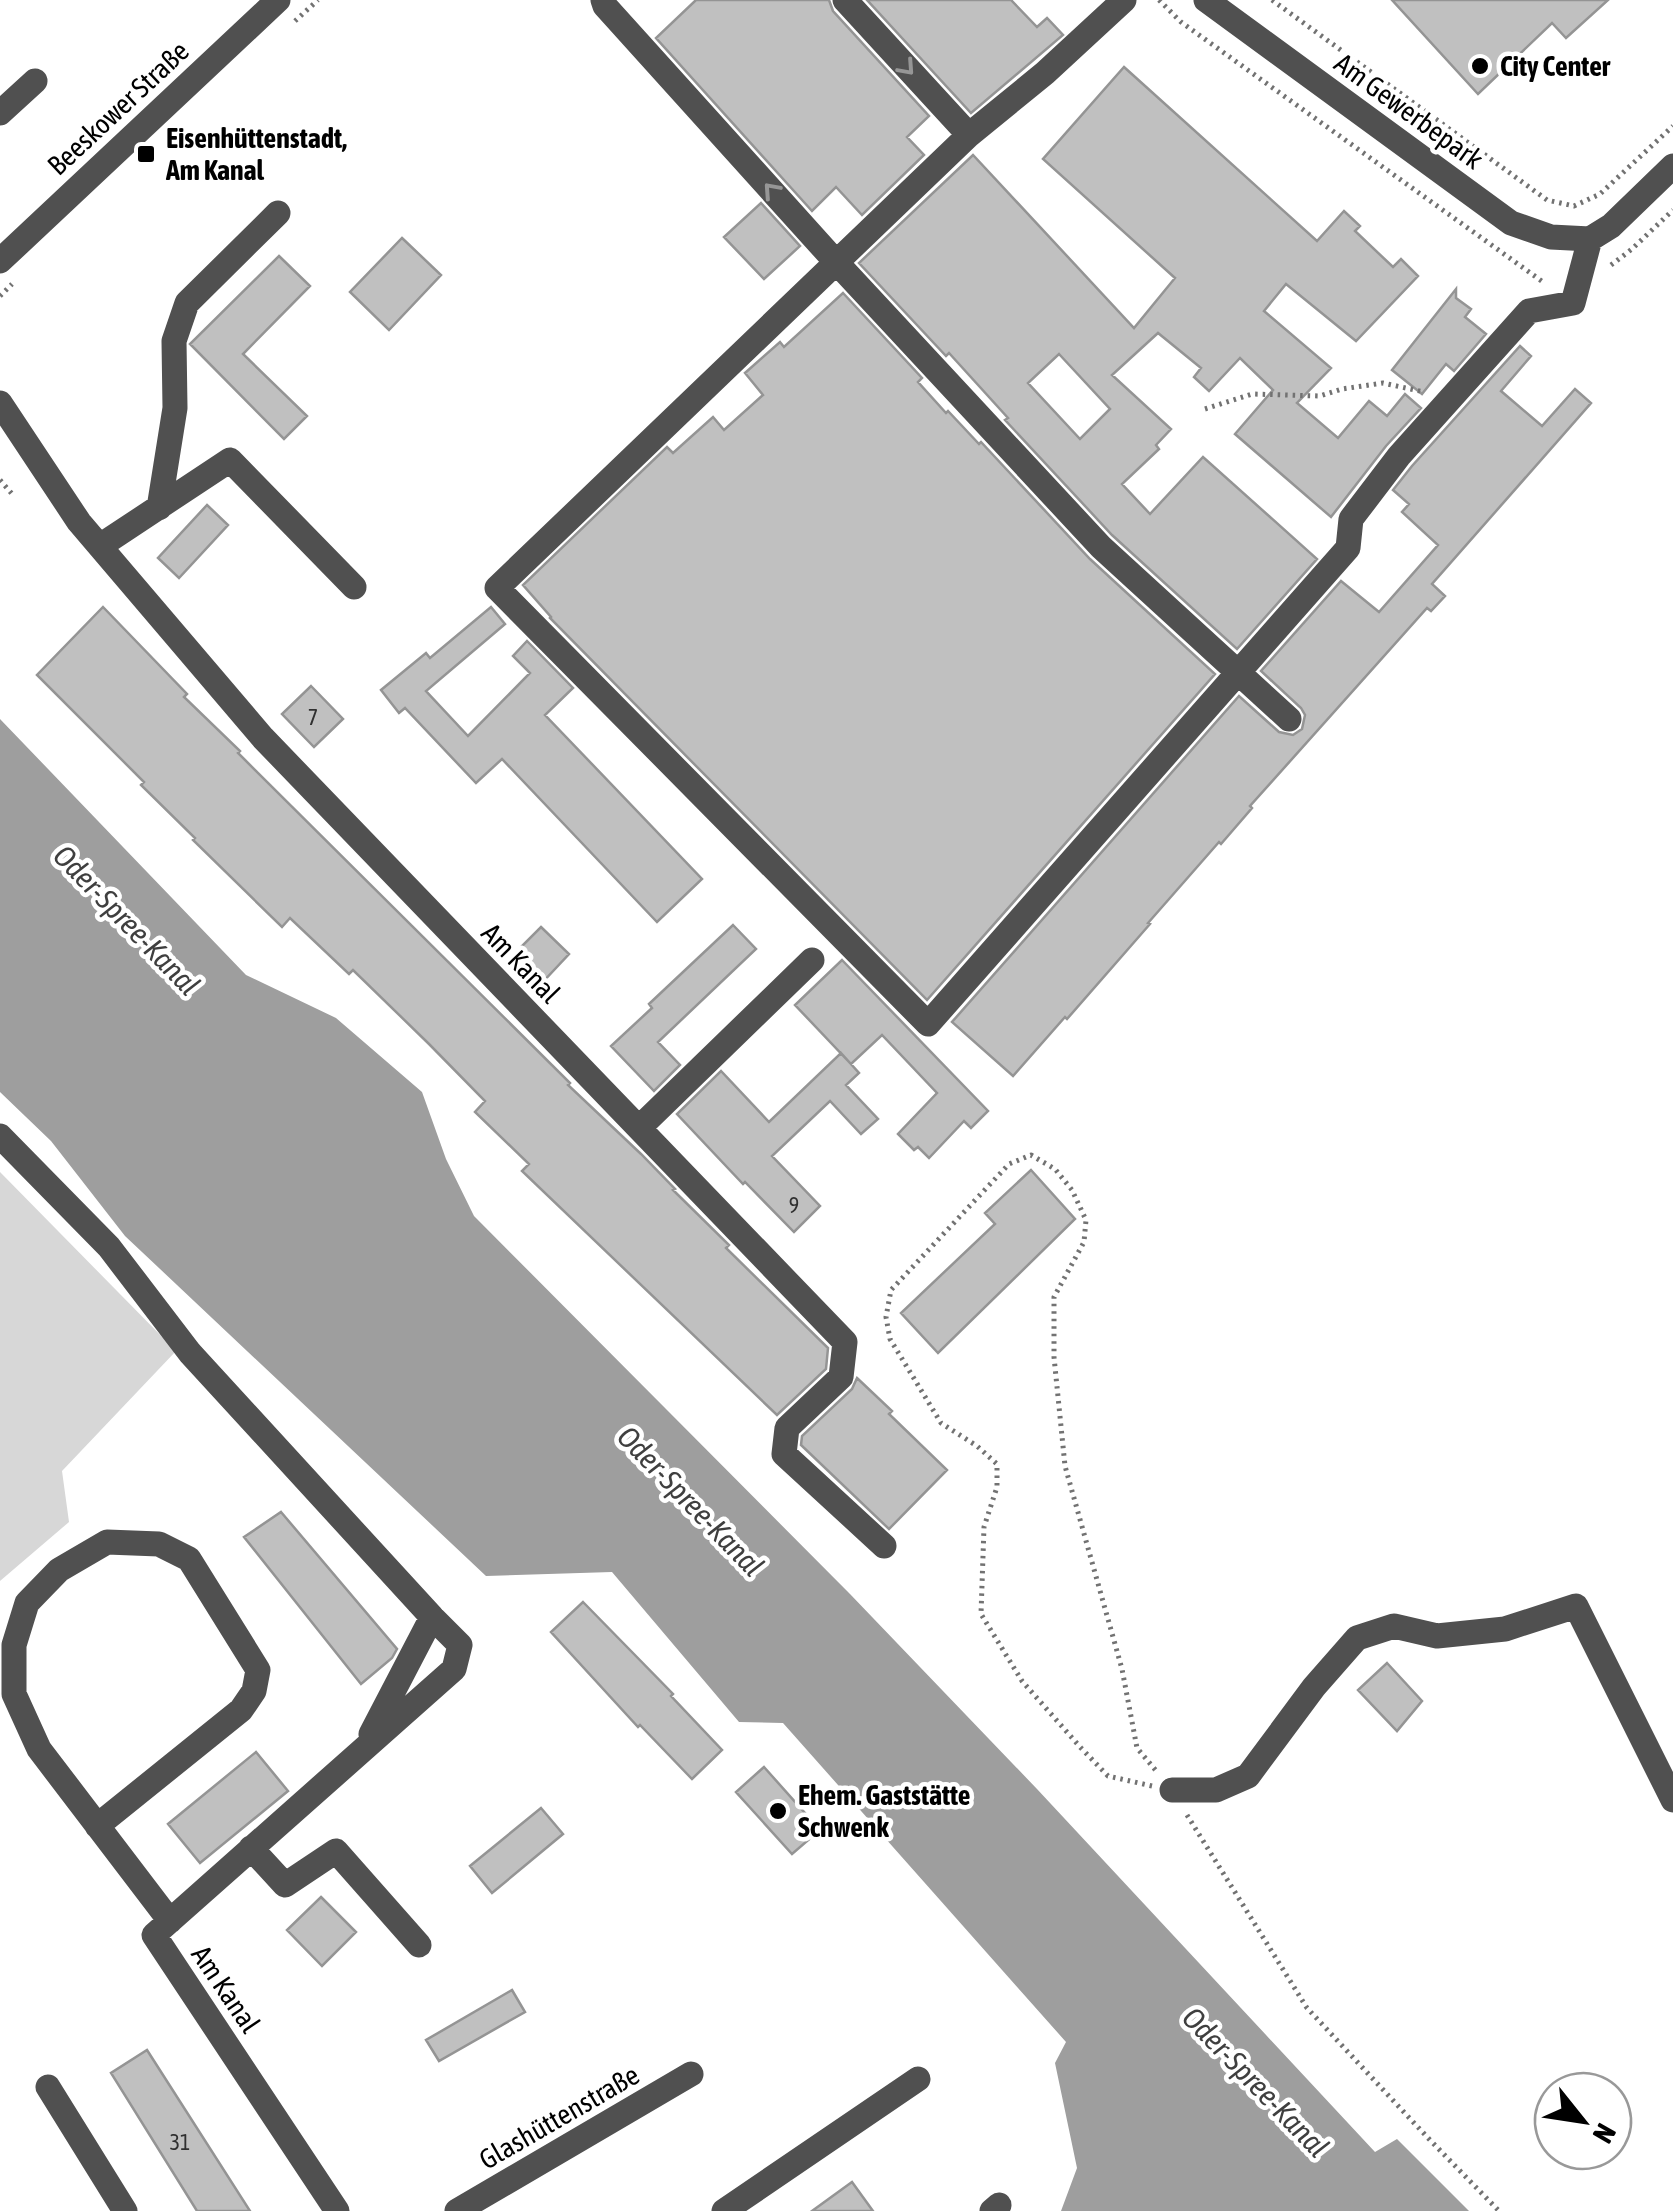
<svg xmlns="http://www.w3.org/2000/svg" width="1673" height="2211" font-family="'Asap Condensed',sans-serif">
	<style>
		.green { fill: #d7d7d7 }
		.water { fill: #9e9e9e }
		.building { fill: #c0c0c0; stroke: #949494; stroke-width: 2.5; fill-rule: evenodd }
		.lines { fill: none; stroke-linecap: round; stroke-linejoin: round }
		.path { stroke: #727272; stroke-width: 5; stroke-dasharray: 2.5 5; stroke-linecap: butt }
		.minor { stroke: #505050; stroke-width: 25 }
		.oneway { stroke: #969696 }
		.poi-dot { fill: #000; stroke: #fff; stroke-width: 4 }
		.labels { text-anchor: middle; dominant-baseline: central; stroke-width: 9; stroke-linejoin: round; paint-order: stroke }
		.number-label { font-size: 22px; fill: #303030 }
		.poi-label { font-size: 28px; font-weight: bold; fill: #000; stroke: #fff; text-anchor: start }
		.street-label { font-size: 28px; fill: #000; stroke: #fff }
		.water-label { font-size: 30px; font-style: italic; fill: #3f3f3f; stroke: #fff }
	</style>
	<rect width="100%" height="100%" fill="#fff"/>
	<path class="green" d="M 0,1172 L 176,1351 L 62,1471 L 69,1522 L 0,1581 Z"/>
	<path class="water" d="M 0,719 L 246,975 L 336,1018 L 422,1092 L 446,1159 L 474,1216 L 850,1594 L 1037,1789 L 1375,2152 L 1397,2139 L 1469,2211 L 1061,2211 L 1077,2168 L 1055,2063 L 1066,2042 L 783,1723 L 739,1722 L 612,1572 L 486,1576 L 125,1236 L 51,1141 L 0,1092 Z"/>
	<path class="building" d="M 696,0 L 829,0 L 833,11 L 929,116 L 907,137 L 924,155 L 862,215 L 836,187 L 812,211 L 656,38 Z
		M 867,0 L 1011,0 L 1037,27 L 1047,18 L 1063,35 L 971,113 Z
		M 1392,0 L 1608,0 L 1566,38 L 1552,23 L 1478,94 Z
		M 1124,67 L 1317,241 L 1344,211 L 1360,226 L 1355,231 L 1393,267 L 1401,259 L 1418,276 L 1356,341 L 1286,284 L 1264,311 L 1331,368 L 1297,403 L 1338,438 L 1369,401 L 1387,416 L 1405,394 L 1421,408 L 1386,446 L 1331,517 L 1235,434 L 1273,390 L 1240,358 L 1209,391 L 1194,377 L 1201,368 L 1158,333 L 1112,375 L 1171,429 L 1156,445 L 1159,449 L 1122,484 L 1150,514 L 1203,457 L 1317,559 L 1237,649 L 1112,535 L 1005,420 L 1008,418 L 949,353 L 946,356 L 859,263 L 973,155 L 1134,328 L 1175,278 L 1043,159 ZM 1059,354 L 1110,409 L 1080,439 L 1028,383 Z
		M 761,203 L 800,246 L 764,279 L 724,237 Z
		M 402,238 L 441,275 L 389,330 L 350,292 Z
		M 279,256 L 310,286 L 243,354 L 307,416 L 284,439 L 190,344 Z
		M 1456,289 L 1456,298 L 1471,309 L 1465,317 L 1486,334 L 1454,371 L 1446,364 L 1422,394 L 1392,370 Z
		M 843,293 L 922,378 L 918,382 L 946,413 L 948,411 L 979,444 L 981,442 L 1090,559 L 1215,674 L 927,1000 L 550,618 L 551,617 L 523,585 L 667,447 L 673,453 L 713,417 L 724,430 L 763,395 L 745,373 L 780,342 L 784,347 Z
		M 1520,346 L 1531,356 L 1501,391 L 1542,426 L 1575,389 L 1591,403 L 1432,584 L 1445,596 L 1431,611 L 1427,608 L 1250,806 L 1252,808 L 1221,844 L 1219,842 L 1148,923 L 1150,924 L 1067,1019 L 1065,1017 L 1013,1076 L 952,1022 L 1239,696 L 1279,732 L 1293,735 L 1302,729 L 1305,715 L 1301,708 L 1261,671 L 1341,581 L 1379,612 L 1438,545 L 1402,512 L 1409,504 L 1393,490 L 1412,466 Z
		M 207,505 L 228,525 L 179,578 L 158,558 Z
		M 103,607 L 187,694 L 184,697 L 240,751 L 238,753 L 570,1083 L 568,1085 L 641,1154 L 675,1189 L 673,1190 L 729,1245 L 726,1248 L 828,1348 L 826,1369 L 777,1415 L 522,1171 L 529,1164 L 475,1112 L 485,1101 L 429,1044 L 353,970 L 349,974 L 290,918 L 282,927 L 193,840 L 195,838 L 141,785 L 144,782 L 37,675 Z
		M 491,607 L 505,624 L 426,691 L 468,736 L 530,673 L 513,656 L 527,641 L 573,688 L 545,715 L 702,879 L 657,922 L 502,759 L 476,783 L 405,708 L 399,713 L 381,690 L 426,653 L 430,658 Z
		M 311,686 L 343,719 L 314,747 L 282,714 Z
		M 733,925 L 756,949 L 658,1042 L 680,1065 L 654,1091 L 611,1046 L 652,1008 L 649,1004 Z
		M 541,927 L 569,954 L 540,985 L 511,957 Z
		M 842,960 L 988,1111 L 971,1128 L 964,1121 L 929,1158 L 918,1147 L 914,1150 L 898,1134 L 937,1093 L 882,1035 L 851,1064 L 795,1005 Z
		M 841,1053 L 859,1073 L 846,1085 L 878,1119 L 861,1134 L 830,1101 L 772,1156 L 820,1206 L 794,1232 L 745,1182 L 743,1184 L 677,1114 L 721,1071 L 769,1122 Z
		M 1031,1170 L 1075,1219 L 938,1353 L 901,1313 L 995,1224 L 985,1213 Z
		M 857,1378 L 892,1411 L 889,1414 L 947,1470 L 889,1529 L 801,1445 L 802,1436 L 852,1389 Z
		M 281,1512 L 397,1649 L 392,1658 L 361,1684 L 244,1537 Z
		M 583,1602 L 673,1694 L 671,1696 L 722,1750 L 692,1779 L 640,1725 L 638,1727 L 551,1632 Z
		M 1387,1663 L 1422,1701 L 1397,1731 L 1358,1690 Z
		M 256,1752 L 288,1791 L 200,1863 L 168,1824 Z
		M 764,1767 L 820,1830 L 792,1854 L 736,1792 Z
		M 541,1808 L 563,1834 L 492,1893 L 470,1866 Z
		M 321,1897 L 356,1932 L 322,1966 L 287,1930 Z
		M 512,1990 L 525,2012 L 439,2061 L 426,2040 Z
		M 147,2050 L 250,2211 L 197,2211 L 111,2073 Z
		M 852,2182 L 873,2211 L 812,2211 Z"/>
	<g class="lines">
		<path class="path" d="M 1159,0 L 1181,22 L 1543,282
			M 1272,0 L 1547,200 L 1574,206 L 1600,194 L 1673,126
			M 295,21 L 318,0
			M 1611,265 L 1632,249 L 1673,210
			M 0,296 L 12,284
			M 1205,409 L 1252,394 L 1320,396 L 1342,389 L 1383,383 L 1424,392
			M 0,480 L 13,495
			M 1152,1786 L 1108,1776 L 1081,1748 L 1022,1681 L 981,1614 L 984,1527 L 997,1487 L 997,1464 L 977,1446 L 941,1423 L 890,1339 L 886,1317 L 891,1290 L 1009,1164 L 1031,1155 L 1055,1169 L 1072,1190 L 1086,1220 L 1084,1242 L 1054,1297 L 1054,1357 L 1065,1466 L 1122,1669 L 1137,1748 L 1158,1773
			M 1187,1815 L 1307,2008 L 1429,2139 L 1499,2211"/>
		<path class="minor" d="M 603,0 L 605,6 L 836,262 L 1101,547 L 1289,719
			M 845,0 L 969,135
			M 1124,0 L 1045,73 L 969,135 L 497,588 L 928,1024 L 1348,548 L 1351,519 L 1399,456 L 1529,311 L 1573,303 L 1590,239
			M 1206,0 L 1511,223 L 1551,237 L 1590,239
			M 0,113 L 35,81
			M 1590,239 L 1611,226 L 1673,166
			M 0,261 L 278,0
			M 0,403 L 79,522 L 263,738 L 845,1342 L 841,1377 L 787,1428 L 784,1454 L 884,1546
			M 159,508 L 175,408 L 174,341 L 187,303 L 278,213
			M 100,546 L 230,460 L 354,587
			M 639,1128 L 812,960
			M 0,1136 L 109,1247 L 190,1353 L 432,1617 L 460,1645 L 454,1669 L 154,1935 L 337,2211
			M 371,1734 L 432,1617
			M 1172,1790 L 1216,1790 L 1248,1776 L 1314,1687 L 1357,1638 L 1394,1626 L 1437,1636 L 1505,1629 L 1576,1606 L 1673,1800
			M 97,1826 L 241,1710 L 254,1691 L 258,1670 L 189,1559 L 159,1544 L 107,1542 L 59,1570 L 27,1603 L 14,1645 L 14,1694 L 39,1749 L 170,1921
			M 251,1848 L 285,1885 L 336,1851 L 419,1945
			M 48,2087 L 125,2211
			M 457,2211 L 691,2074
			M 724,2211 L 918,2079
			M 992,2211 L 999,2205"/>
	</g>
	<defs><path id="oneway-chevron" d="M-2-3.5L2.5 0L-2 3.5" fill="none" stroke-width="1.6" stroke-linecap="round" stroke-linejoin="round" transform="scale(2.5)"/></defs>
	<g class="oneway">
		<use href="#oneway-chevron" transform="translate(907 68) rotate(48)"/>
		<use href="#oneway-chevron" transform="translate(771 190) rotate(-132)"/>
	</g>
	<g class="poi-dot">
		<circle cx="1480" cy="66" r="10"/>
		<rect x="136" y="144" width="20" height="20" rx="5"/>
		<circle cx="778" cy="1811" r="10"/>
	</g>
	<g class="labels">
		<g class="number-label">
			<text x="313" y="717">7</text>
			<text x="794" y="1205">9</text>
			<text x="180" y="2142">31</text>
		</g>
		<g class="poi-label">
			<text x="1500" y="66">City Center</text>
			<text x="166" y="138">Eisenhüttenstadt,<tspan x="166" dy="32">Am Kanal</tspan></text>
			<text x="798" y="1795">Ehem. Gaststätte<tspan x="798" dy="32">Schwenk</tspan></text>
		</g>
		<g class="street-label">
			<text transform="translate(118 108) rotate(-43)">Beeskower Straße</text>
			<text transform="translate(1409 111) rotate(36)">Am Gewerbepark</text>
			<text transform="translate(521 963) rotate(46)">Am Kanal</text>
			<text transform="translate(226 1989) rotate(56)">Am Kanal</text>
			<text transform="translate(559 2117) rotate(-30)">Glashüttenstraße</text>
		</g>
		<g class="water-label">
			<text transform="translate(127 920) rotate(46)">Oder-Spree-Kanal</text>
			<text transform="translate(691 1501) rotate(46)">Oder-Spree-Kanal</text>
			<text transform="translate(1256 2082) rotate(46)">Oder-Spree-Kanal</text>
		</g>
	</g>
	<g transform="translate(1583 2121) rotate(120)"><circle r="48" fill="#ffffff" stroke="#999999" stroke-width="2.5"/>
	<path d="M0-8L18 38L0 25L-18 38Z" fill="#000000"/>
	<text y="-15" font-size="28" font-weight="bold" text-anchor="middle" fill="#000000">N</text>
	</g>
</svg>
